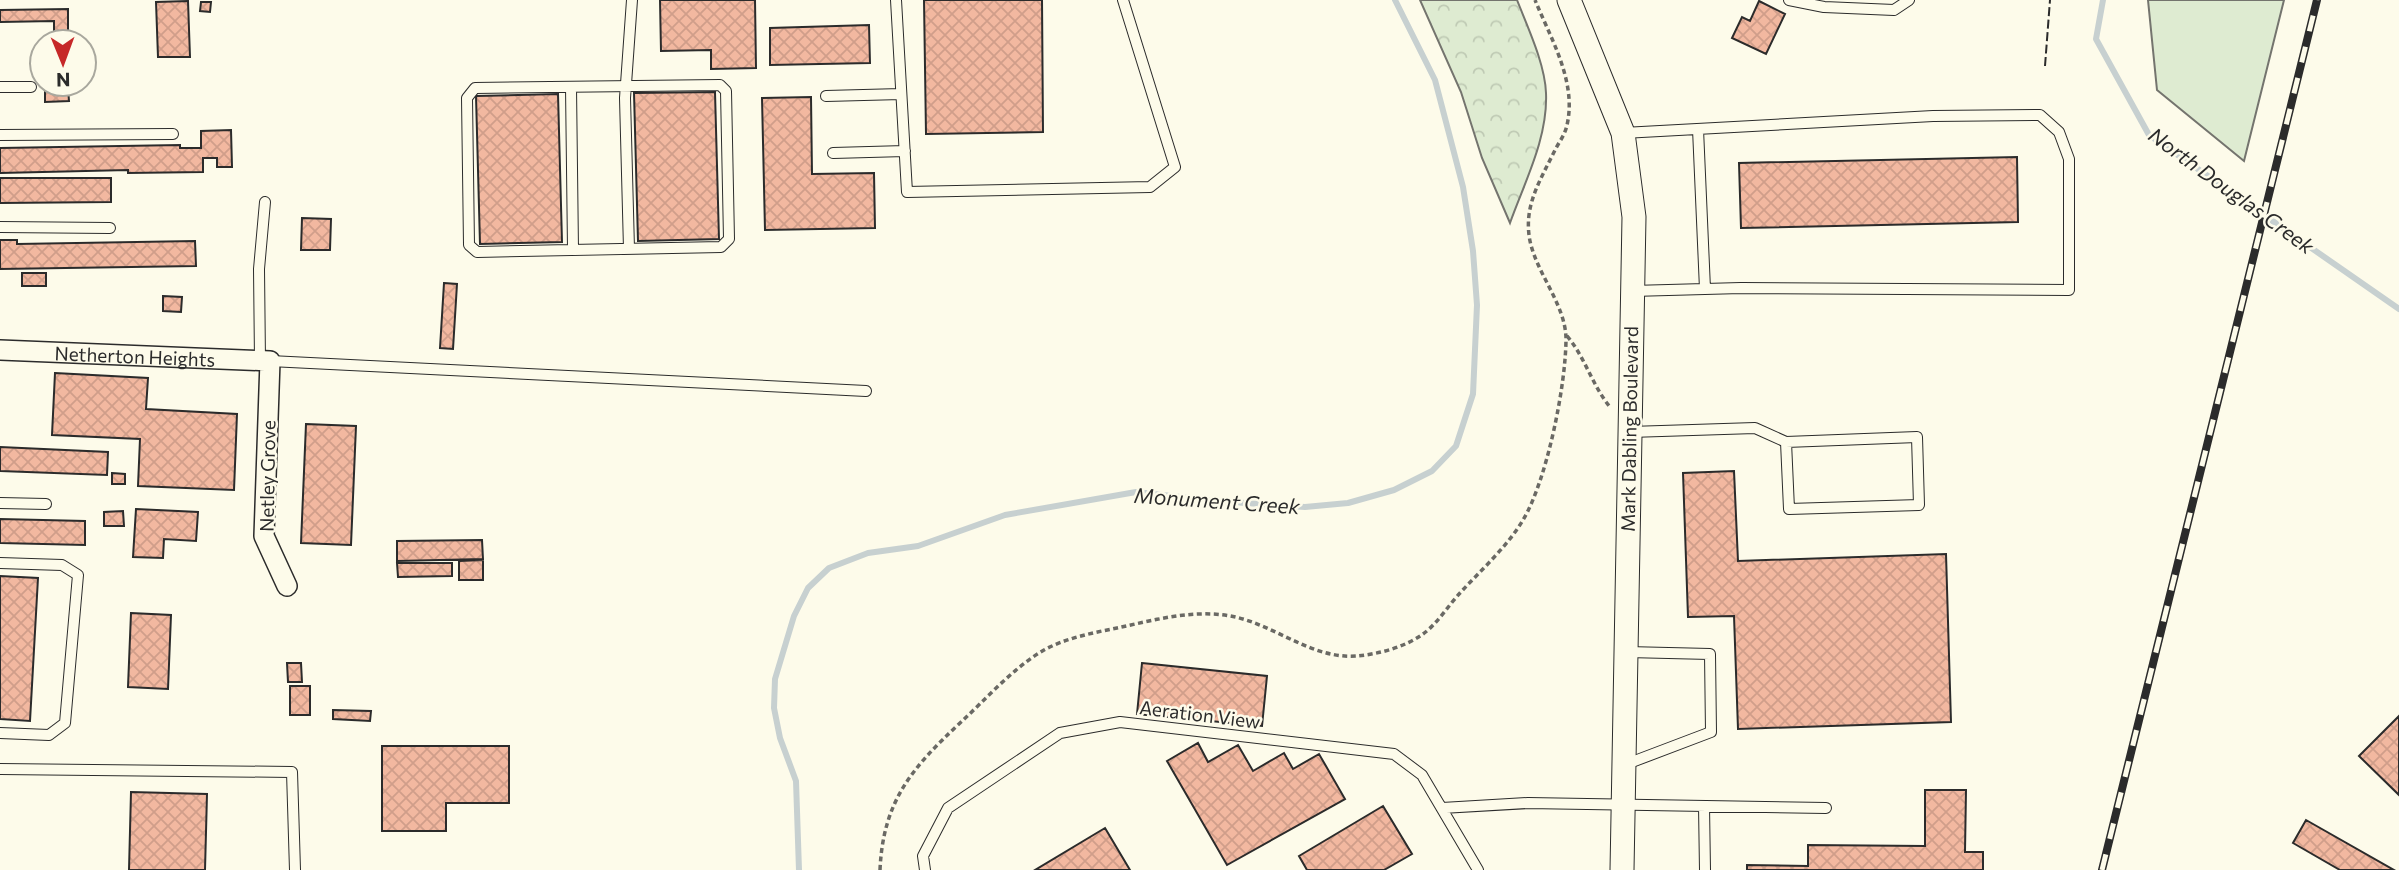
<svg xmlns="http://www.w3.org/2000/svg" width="2399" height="870" font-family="Commissioner,sans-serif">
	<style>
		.green { fill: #deebd1; stroke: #74746e; stroke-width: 2 }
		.forest { fill: url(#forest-crowns); stroke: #74746e; stroke-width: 2 }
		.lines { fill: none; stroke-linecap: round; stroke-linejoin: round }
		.stream { stroke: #c7d0d0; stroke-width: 6 }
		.building { fill: url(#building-cross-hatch); stroke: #2b2b2b; stroke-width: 2 }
		.service-casing { stroke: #2b2b2b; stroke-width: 12 }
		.minor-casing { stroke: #2b2b2b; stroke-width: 22 }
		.tertiary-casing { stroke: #2b2b2b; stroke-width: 25 }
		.path { stroke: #6a6964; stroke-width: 3.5; stroke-dasharray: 5 3.5; stroke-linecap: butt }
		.service { stroke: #fdfbea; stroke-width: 10 }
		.minor { stroke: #fdfbea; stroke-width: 19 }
		.tertiary { stroke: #fdfbea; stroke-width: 23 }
		.rail-casing { stroke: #2b2b2b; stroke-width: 8 }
		.rail { stroke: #fdfbea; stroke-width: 5; stroke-dasharray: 16; stroke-linecap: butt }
		.fence { stroke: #2b2b2b; stroke-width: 2; stroke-dasharray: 9 3.5; stroke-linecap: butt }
		.labels { text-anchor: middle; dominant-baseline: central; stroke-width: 5; stroke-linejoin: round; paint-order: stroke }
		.street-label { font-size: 19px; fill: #2b2b2b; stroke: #fdfbea }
		.water-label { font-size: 21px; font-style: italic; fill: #2b2b2b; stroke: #fdfbea }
	</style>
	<defs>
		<pattern id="forest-crowns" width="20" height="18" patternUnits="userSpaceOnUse" patternTransform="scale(1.75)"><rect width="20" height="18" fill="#deebd1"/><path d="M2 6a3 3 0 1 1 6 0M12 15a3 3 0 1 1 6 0" fill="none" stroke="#bfcab4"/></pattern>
		<pattern id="building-cross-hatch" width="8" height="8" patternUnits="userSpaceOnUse" patternTransform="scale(1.75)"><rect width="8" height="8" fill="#f2b8a0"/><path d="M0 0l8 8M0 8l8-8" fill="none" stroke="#d09e8a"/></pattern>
	</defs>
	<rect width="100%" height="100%" fill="#fdfbea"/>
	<path class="green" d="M 2148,0 L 2284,0 L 2244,161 L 2157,90 Z"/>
	<path class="forest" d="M 1420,0 L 1517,0 C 1528,28 1545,64 1546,93 C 1548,138 1525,181 1510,223 L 1482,158 L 1461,92 Z"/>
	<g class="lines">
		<path class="stream" d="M 2103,0 L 2096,39 L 2149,135 L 2399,309
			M 799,870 L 796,781 L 780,738 L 774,708 L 775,679 L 794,616 L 808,588 L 829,568 L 868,553 L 918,546 L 1005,515 L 1136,492 L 1216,501 L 1305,507 L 1348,503 L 1394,490 L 1432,471 L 1456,446 L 1473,394 L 1477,305 L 1473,251 L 1463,187 L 1435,80 L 1395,0"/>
	</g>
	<path class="building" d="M 660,0 L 755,0 L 756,68 L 711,69 L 711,50 L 661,51 Z
		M 924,0 L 1042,0 L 1043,132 L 926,134 Z
		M 188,1 L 190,57 L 158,57 L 156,2 Z
		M 1759,1 L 1785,14 L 1766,54 L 1732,38 L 1742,17 L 1750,21 Z
		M 201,2 L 211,2 L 210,12 L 200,11 Z
		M 68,9 L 68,42 L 54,42 L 54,21 L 0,22 L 0,10 Z
		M 869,25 L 870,63 L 770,65 L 770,28 Z
		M 84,45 L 86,45 L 87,81 L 84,81 Z
		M 38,46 L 42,46 L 42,82 L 39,83 Z
		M 45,88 L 68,88 L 69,101 L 45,102 Z
		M 715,92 L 719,239 L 638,241 L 634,93 Z
		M 558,94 L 562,242 L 480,244 L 476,96 Z
		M 811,97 L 812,174 L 874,173 L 875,228 L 765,230 L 762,98 Z
		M 231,130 L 232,167 L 217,167 L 217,158 L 203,158 L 203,172 L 128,173 L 128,170 L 0,173 L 0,148 L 180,145 L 180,148 L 201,148 L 201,131 Z
		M 2017,157 L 2018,222 L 1741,228 L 1739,163 Z
		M 0,178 L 111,178 L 111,202 L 0,203 Z
		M 302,218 L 331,219 L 330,250 L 301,250 Z
		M 0,240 L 17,240 L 17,244 L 195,241 L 196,266 L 0,269 Z
		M 22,273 L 46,273 L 46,286 L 22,286 Z
		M 444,283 L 457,284 L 453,349 L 440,348 Z
		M 163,296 L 182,297 L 181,312 L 163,311 Z
		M 55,373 L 148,378 L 146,409 L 237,414 L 234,490 L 138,486 L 140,439 L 52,435 Z
		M 306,424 L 356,426 L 351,545 L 301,543 Z
		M 0,447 L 108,452 L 107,475 L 0,471 Z
		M 1734,471 L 1738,561 L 1946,554 L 1951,722 L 1738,729 L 1734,616 L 1688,617 L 1683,473 Z
		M 112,473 L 125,474 L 125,484 L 112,484 Z
		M 136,509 L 198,512 L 196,541 L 164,539 L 163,558 L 133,557 Z
		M 123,511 L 124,526 L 104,526 L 104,512 Z
		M 0,519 L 85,521 L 85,545 L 0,543 Z
		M 482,540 L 483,559 L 397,561 L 397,541 Z
		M 483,560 L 483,580 L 459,580 L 459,561 Z
		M 397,563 L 452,563 L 452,576 L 398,577 Z
		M 0,576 L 38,578 L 30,721 L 0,719 Z
		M 131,613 L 171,615 L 168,689 L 128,687 Z
		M 287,663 L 301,663 L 302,682 L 288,682 Z
		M 1142,663 L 1267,676 L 1262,726 L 1137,714 Z
		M 290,686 L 310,686 L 310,715 L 290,715 Z
		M 333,710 L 371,711 L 370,721 L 333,719 Z
		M 2399,716 L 2399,795 L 2359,756 Z
		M 1198,743 L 1208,762 L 1238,745 L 1253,771 L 1284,753 L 1293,769 L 1319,754 L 1345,799 L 1227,865 L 1167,761 Z
		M 382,746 L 509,746 L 509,803 L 446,803 L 446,831 L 382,831 Z
		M 1925,790 L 1966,790 L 1965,852 L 1983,852 L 1983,870 L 1747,870 L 1747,865 L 1808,866 L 1808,845 L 1925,846 Z
		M 131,792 L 207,794 L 205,870 L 129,870 Z
		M 1383,806 L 1412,854 L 1384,870 L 1307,870 L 1299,856 Z
		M 2306,820 L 2394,870 L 2340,870 L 2293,843 Z
		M 1105,828 L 1130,870 L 1035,870 Z"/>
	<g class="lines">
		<defs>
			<path id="service" d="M 896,0 L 907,192 L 1150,187 L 1175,167 L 1123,0
				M 1789,0 L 1824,7 L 1894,10 L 1909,0
				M 720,85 L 726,91 L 729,239 L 721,247 L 477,252 L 469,245 L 467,98 L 475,88 Z
				M 0,87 L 31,87
				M 571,87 L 573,250
				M 826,96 L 901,94
				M 1698,129 L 1705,289
				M 1623,133 L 1933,116 L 2040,115 L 2059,132 L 2069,159 L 2069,290 L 1741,288 L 1632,291
				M 0,135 L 173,134
				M 833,153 L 905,151
				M 0,227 L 110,228
				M 629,249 L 625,98 L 632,0
				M 260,361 L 259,269 L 265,202
				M 270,361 L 866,391
				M 1630,432 L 1755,428 L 1786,442 L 1917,437 L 1919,505 L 1789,509 L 1786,442
				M 0,503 L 46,504
				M 0,563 L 62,565 L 78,575 L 65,723 L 49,735 L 0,733
				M 1624,765 L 1711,732 L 1710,654 L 1627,652
				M 0,769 L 292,772 L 295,870
				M 1704,806 L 1705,870
				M 1442,808 L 1528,803 L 1826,808
				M 925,870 L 923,856 L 948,808 L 1060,733 L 1120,722 L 1394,754 L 1422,775 L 1478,870"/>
			<g id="minor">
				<path id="s1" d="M 0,350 L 270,361 L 264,536 L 287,586"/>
			</g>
			<path id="tertiary" d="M 1569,0 L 1623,133 L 1634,217 L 1622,870"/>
		</defs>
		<use href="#service" class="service-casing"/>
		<use href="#minor" class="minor-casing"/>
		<use href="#tertiary" class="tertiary-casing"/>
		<path class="path" d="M 1567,336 C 1585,357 1592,385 1610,407
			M 880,870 C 883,801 912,768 960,723 C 986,699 1013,668 1044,650 C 1066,638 1092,633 1117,628 C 1159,619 1204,606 1246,620 C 1284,632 1316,659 1357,656 C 1379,654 1405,647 1423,634 C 1437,624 1448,606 1460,593 C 1481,570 1507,547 1523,520 C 1547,480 1566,385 1566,338 C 1565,304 1537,274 1530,241 C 1523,206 1540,181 1555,150 C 1559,142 1565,135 1567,125 C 1577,82 1551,39 1535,0"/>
		<use href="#service" class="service"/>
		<use href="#minor" class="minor"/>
		<use href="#tertiary" class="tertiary"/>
		<defs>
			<path id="rail" d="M 2102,870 L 2317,0"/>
		</defs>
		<use href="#rail" class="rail-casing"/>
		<use href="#rail" class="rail"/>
		<path class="fence" d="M 2045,66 L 2050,0"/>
	</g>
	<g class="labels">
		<g class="street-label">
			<text stroke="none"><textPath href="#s1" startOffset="135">Netherton Heights</textPath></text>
			<text transform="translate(1629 429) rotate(-89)">Mark Dabling Boulevard</text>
			<text transform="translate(267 476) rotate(-89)">Netley Grove</text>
			<text transform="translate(1200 714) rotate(7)">Aeration View</text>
		</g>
		<g class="water-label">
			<text transform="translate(2232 190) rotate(36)">North Douglas Creek</text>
			<text transform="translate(1217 500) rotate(4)">Monument Creek</text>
		</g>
	</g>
	<g transform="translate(63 63) rotate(179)"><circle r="33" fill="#fdfbea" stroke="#a9a89e" stroke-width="2"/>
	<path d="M0-5L12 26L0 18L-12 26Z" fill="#c62828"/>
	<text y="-10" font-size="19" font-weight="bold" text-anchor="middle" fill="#2b2b2b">N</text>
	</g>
</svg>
